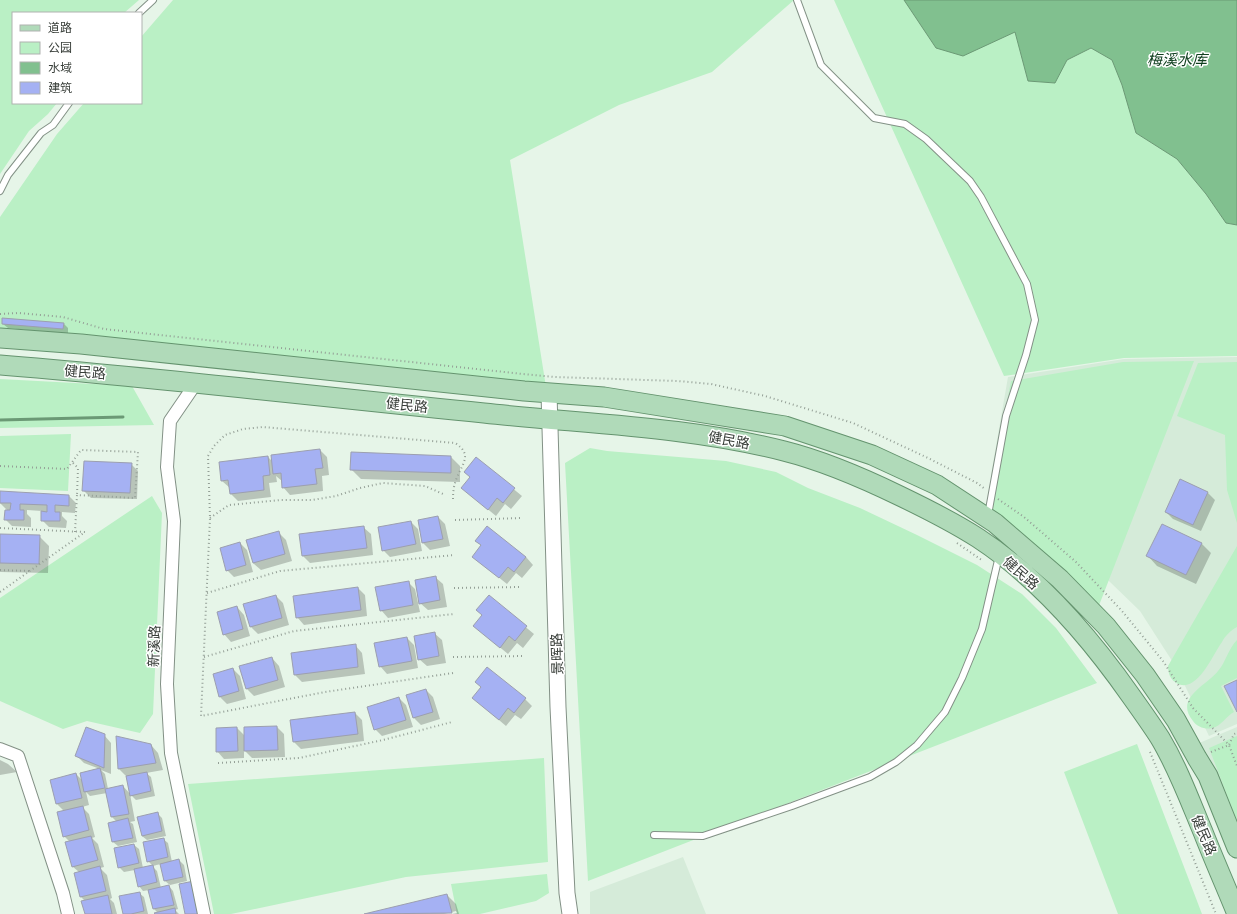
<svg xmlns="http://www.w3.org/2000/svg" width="1237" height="914" font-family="Jost,'Noto Sans SC',sans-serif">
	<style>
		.built { fill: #d5ebd9 }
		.green { fill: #baf0c5 }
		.water { fill: #81c08f; stroke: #6b9975 }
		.shadow { fill: #0003 }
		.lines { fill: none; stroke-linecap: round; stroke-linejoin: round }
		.stream { stroke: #6b9975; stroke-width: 3 }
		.building { fill: #a5b1f3; stroke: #9c9faf }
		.service-casing { stroke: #839186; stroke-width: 8 }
		.minor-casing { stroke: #839186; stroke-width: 14 }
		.tertiary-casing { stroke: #839186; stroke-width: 17 }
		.primary-casing { stroke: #64936e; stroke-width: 21 }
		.path { stroke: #949f96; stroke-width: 2; stroke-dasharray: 1 3; stroke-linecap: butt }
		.service { stroke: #fff; stroke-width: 6 }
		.minor { stroke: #fff; stroke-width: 12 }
		.tertiary { stroke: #fff; stroke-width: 15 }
		.primary { stroke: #b0dab9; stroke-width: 19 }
		.labels { text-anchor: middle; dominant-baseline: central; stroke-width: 3; stroke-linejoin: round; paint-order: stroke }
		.street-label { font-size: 14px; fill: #383e39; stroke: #fff }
		.water-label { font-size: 15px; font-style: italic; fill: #114020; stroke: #fff }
	</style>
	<rect width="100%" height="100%" fill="#e6f5e8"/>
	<path class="built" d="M 1237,357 L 1237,724 L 1209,736 L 1176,667 L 1140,611 L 1080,553 L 1019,504 L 991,475 L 1008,377 L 1124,359 Z
		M 1237,727 L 1237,841 L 1197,744 Z
		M 683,857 L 706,914 L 590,914 L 590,892 Z"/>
	<path class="green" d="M 0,0 L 139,0 L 124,13 L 13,13 L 13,103 L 57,103 L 48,114 L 29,131 L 0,174 Z
		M 173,0 L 794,0 L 712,72 L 619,105 L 510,160 L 546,387 L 0,333 L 0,217 L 57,134 L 84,103 L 141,103 L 141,37 Z
		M 834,0 L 904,0 L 936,48 L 1015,31 L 1028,81 L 1055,83 L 1067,60 L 1091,48 L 1112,60 L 1122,85 L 1136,133 L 1177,159 L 1206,194 L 1226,223 L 1237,225 L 1237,356 L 1124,358 L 1004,376 Z
		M 1194,361 L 1098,608 L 986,511 L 1011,381 L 1123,362 Z
		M 1237,362 L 1237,523 L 1227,490 L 1225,435 L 1177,416 L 1198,363 Z
		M 0,379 L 132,386 L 154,425 L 0,428 Z
		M 71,434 L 68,491 L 0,488 L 0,436 Z
		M 590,448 L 607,451 L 726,461 L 776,472 L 808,488 L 860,508 L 917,535 L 977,565 L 1022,594 L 1056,628 L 1097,683 L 588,881 L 565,463 Z
		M 152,496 L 162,513 L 153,714 L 140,733 L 87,721 L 63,729 L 0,701 L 0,598 Z
		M 1237,546 L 1237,627 C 1231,630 1225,636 1222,642 C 1213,654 1196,697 1175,682 C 1170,679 1168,672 1168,666 Z
		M 1237,640 L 1237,678 L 1221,686 L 1234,712 C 1226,716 1222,726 1212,728 C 1206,730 1197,727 1193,721 C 1174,698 1206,686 1218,671 C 1226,662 1228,649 1237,640 Z
		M 1237,736 L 1237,821 L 1209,748 Z
		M 1137,744 L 1202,914 L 1118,914 L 1064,772 Z
		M 544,758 L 548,862 L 406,877 L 231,914 L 214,914 L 188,784 Z
		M 547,874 L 549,893 L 536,901 L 480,914 L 457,914 L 451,884 Z"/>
	<path class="water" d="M 904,0 L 1237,0 L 1237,225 L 1226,223 L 1206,194 L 1177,159 L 1136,133 L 1122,85 L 1112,60 L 1091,48 L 1067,60 L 1055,83 L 1028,81 L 1015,32 L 963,56 L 936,48 Z"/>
	<path class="shadow" d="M 3,324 L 64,324 L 68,328 L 68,334 L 8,328 Z
		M 320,450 L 327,457 L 329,475 L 322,476 L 323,491 L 290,495 L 283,487 L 282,481 L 276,476 L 277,482 L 269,483 L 271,497 L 238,501 L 231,494 L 230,488 L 222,481 L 268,457 L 273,462 Z
		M 451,457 L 460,466 L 460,482 L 361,479 L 351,469 Z
		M 477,459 L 522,496 L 511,509 L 505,504 L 496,516 L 462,488 L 471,477 Z
		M 131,464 L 138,471 L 137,499 L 91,498 L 83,490 Z
		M 1180,480 L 1208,493 L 1215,500 L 1201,531 L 1173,519 L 1166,512 Z
		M 0,492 L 69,496 L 76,503 L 75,513 L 62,512 L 62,516 L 67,521 L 66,528 L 49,527 L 42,520 L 42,511 L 27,510 L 27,514 L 31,518 L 31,527 L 12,526 L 5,519 L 8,511 L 0,503 Z
		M 438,517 L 445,524 L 450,546 L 430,550 L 423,543 L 419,521 Z
		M 411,522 L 418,529 L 422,551 L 390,557 L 383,550 Z
		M 363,527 L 371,534 L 373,555 L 310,563 L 303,556 L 300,535 Z
		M 278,532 L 286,540 L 292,561 L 261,570 L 253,563 Z
		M 0,535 L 39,536 L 49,546 L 48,573 L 0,572 Z
		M 477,541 L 526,557 L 533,565 L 522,578 L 516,573 L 507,584 L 473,557 L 482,546 Z
		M 240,543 L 247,550 L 253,572 L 234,577 L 227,570 Z
		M 1201,543 L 1211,553 L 1196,584 L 1157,566 L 1148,556 Z
		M 435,577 L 443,584 L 447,607 L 428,610 L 420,603 Z
		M 408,582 L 415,589 L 420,612 L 388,618 L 381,610 Z
		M 358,588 L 365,595 L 367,616 L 304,625 L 297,617 Z
		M 276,596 L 283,603 L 289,625 L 258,634 L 251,627 Z
		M 489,597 L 534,634 L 523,648 L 517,643 L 508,654 L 474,626 L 483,616 Z
		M 237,607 L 244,615 L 250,636 L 231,642 L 224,634 Z
		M 434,633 L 442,640 L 446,663 L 427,666 L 419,659 Z
		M 407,638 L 414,645 L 418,668 L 387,674 L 380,666 Z
		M 355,645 L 362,653 L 365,674 L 302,682 L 295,675 Z
		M 272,658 L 279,666 L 285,687 L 254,696 L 247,689 L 240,667 Z
		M 233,669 L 240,676 L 246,699 L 227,704 L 220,697 Z
		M 426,690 L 433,697 L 440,719 L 421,725 L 414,718 Z
		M 399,698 L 406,705 L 413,727 L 382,736 L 375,729 Z
		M 473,698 L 525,699 L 532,706 L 521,719 L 515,715 L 506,726 Z
		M 355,713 L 362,720 L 364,741 L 301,749 L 294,742 Z
		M 277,727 L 284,734 L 285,757 L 252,758 L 244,750 L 244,758 L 224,759 L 217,751 L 237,728 L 245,736 L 245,728 Z
		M 104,735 L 111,743 L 111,774 L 101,770 L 105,774 L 108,789 L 123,786 L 131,795 L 126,776 L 119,769 L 117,737 L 151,745 L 158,753 L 163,770 L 146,773 L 151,777 L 155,796 L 136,800 L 130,794 L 135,821 L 130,822 L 133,824 L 137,842 L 118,846 L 113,842 L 117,822 L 112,817 L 107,793 L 90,796 L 86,792 L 89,805 L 82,807 L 89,814 L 95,837 L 92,838 L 98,844 L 104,867 L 100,868 L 107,875 L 112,898 L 110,899 L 114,903 L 117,914 L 86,914 L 85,901 L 81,897 L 79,872 L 72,866 L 70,842 L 64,836 L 64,811 L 57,804 L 76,774 L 83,781 L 100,769 L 84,763 L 77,756 Z
		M 0,760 L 8,764 L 17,772 L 0,775 Z
		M 157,813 L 162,818 L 166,836 L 147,840 L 142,836 Z
		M 163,839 L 168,843 L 172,862 L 179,860 L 184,865 L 187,881 L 170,885 L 165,881 L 161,864 L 152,866 L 157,871 L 161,888 L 169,886 L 173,891 L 178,909 L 175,910 L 179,914 L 156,914 L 158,913 L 154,909 L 149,890 L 143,891 L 139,886 L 135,870 L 124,872 L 119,867 L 134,845 L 139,849 L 143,868 L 153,866 L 148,861 Z
		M 139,893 L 144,897 L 148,914 L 124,914 Z
		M 447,895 L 456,904 L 459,914 L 452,914 L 457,913 L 456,911 L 444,914 L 368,914 Z"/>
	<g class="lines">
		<path class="stream" d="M 0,420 L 123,417"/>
	</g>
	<path class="building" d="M 2,318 L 64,323 L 63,329 L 2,324 Z
		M 320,449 L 323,468 L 315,469 L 317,484 L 282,488 L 281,473 L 273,474 L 271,455 Z
		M 351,452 L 451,456 L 451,473 L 350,470 Z
		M 268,456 L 270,475 L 263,476 L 264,490 L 230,494 L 228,480 L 221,481 L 219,462 Z
		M 476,457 L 515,488 L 503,503 L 497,498 L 488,510 L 461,488 L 470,477 L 464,472 Z
		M 84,461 L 132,463 L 130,493 L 82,491 Z
		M 1180,479 L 1208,492 L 1193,525 L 1165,512 Z
		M 0,491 L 69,495 L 69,506 L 55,505 L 55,512 L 60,512 L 60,521 L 41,521 L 41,511 L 47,512 L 47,505 L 20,504 L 20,510 L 24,510 L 24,520 L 4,520 L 5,510 L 10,510 L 11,503 L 0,503 Z
		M 438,516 L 443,539 L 422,543 L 418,520 Z
		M 411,521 L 416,544 L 382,551 L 378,527 Z
		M 1162,524 L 1202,543 L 1186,575 L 1146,556 Z
		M 364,526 L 367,548 L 302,556 L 299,534 Z
		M 487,526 L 526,557 L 514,572 L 508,567 L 499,578 L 472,557 L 481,545 L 475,541 Z
		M 279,531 L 285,554 L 253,563 L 246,540 Z
		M 0,534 L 40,535 L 39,564 L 0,563 Z
		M 240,542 L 246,565 L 226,571 L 220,548 Z
		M 436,576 L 440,600 L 419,604 L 415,580 Z
		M 409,581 L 413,605 L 380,611 L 375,587 Z
		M 358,587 L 361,610 L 296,618 L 293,596 Z
		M 276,595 L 282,618 L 250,627 L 243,604 Z
		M 489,595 L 527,626 L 515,641 L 509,636 L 500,648 L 473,626 L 482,615 L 476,610 Z
		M 237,606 L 243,629 L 223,635 L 217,612 Z
		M 435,632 L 439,656 L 418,660 L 414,636 Z
		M 407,637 L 412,661 L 379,667 L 374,643 Z
		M 356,644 L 358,667 L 294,675 L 291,653 Z
		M 272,657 L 278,680 L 246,689 L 239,666 Z
		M 487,667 L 526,698 L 514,713 L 508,708 L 499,720 L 472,698 L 481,687 L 475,682 Z
		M 233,668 L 239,691 L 219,697 L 213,674 Z
		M 1237,680 L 1237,712 L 1224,686 Z
		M 426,689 L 433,712 L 413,718 L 406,695 Z
		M 399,697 L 406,720 L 374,730 L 367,707 Z
		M 355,712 L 358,734 L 293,742 L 290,720 Z
		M 277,726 L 278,750 L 244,751 L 244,727 Z
		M 86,727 L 105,734 L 104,768 L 75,756 Z
		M 237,727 L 238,751 L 216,752 L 216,728 Z
		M 116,736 L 151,744 L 156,763 L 118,769 Z
		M 100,768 L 105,788 L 84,792 L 80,773 Z
		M 147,772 L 151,791 L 130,796 L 126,776 Z
		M 76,773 L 82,798 L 56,804 L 50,780 Z
		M 123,785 L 129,814 L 111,817 L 105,789 Z
		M 83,806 L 89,830 L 63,837 L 57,812 Z
		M 158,812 L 162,831 L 142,836 L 137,817 Z
		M 128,818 L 133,838 L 112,842 L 108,823 Z
		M 91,836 L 98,860 L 72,867 L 65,842 Z
		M 164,838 L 168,857 L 147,862 L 143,842 Z
		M 134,844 L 139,863 L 118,868 L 114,848 Z
		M 179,859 L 183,877 L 164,881 L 160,864 Z
		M 153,865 L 157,882 L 138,887 L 134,869 Z
		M 100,866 L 106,891 L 80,897 L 74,873 Z
		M 194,881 L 200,914 L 185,914 L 179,884 Z
		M 169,885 L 174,905 L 153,909 L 148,890 Z
		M 140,892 L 144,911 L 131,914 L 123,914 L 119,896 Z
		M 447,894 L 452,913 L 364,914 Z
		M 108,895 L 112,914 L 85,914 L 81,901 Z
		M 175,908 L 176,914 L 155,914 L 154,913 Z"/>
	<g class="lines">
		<defs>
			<path id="service" d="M 797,0 L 821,65 L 874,118 L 905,124 L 926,139 L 970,181 L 981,197 L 1027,284 L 1035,320 L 1026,355 L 1006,416 L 988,515
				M 139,13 L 153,0
				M 0,191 L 8,175 L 41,133 L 53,125 L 69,103
				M 654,835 L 703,836 L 792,806 L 870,777 L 896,762 L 917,745 L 945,712 L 962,678 L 982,629 L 999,556"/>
			<path id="minor" d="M 196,383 L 170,421 L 167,467 L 174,521 L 167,684 L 171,753 L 204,914
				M 0,749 L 18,756 L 63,893 L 68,914"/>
			<path id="tertiary" d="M 549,393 L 558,707 L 567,893 L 570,914"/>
			<path id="primary" d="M 0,338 L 81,344 L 524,391 L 604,397 L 785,426 L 872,455 L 937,485 L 995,523 L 1060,579 L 1106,626 L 1145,675 L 1176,720 L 1197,758 L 1208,776 L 1237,848
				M 0,365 C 162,378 323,397 484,413 C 584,424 686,426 784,451 C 824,461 863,478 900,496 C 927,509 953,522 978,538 C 1039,578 1089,636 1131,696 C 1141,710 1151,724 1160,738 C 1178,768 1190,801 1203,832 C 1214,860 1226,887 1237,914"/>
		</defs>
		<use href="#service" class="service-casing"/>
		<use href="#minor" class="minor-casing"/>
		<use href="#tertiary" class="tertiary-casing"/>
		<use href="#primary" class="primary-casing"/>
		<path class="path" d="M 0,314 L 19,313 L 63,317 L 104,329 L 523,374 L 555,377 L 678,381 L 711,384 L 765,396 L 853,423 L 928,458 L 977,483 L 985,489
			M 73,463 L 78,468 L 77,495
			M 0,466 L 67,469 L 81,450 L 138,452 L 135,498 L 77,495 L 75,532
			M 998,499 L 1024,517 L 1076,562 L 1122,611 L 1163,661 L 1193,708 L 1229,745 L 1234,734 L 1237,733
			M 210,518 L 229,505 L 281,500 L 312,500 L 336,496 L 360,488 L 383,483 L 425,486 L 443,494
			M 455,520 L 522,518
			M 0,528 L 85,532
			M 957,543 L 983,561
			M 0,570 L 29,571
			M 454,588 L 520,587
			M 0,592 L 85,532
			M 207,593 L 280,571 L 455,555
			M 204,657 L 294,631 L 454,614
			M 453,657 L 525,656
			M 453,673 L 325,692 L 201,716 L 210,518 L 208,456 L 214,446 L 225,435 L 243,429 L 263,427 L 455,443 C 474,455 461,465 456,480 C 453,488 453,495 453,502
			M 1150,752 L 1216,914
			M 1211,752 L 1229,745 L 1237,766
			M 218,763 L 299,758 L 383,740 L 452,722"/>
		<use href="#service" class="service"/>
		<use href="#minor" class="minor"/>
		<use href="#tertiary" class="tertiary"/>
		<use href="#primary" class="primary"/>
	</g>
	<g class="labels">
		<g class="street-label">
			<text transform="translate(85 372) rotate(5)">健民路</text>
			<text transform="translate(407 405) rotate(6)">健民路</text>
			<text transform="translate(729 440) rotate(10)">健民路</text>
			<text transform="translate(1021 573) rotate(41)">健民路</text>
			<text transform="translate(154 646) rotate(-88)">新溪路</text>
			<text transform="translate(557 654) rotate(-92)">景晖路</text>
			<text transform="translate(1204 835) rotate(67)">健民路</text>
		</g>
		<g class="water-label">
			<text x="1177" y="60">梅溪水库</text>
		</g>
	</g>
	<rect x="12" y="12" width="130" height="92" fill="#ffffff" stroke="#afb2b0"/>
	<rect x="20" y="25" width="20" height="6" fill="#b0dab9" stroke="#afb2b0"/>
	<text x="48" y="32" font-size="12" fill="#383e39">道路</text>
	<rect x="20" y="42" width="20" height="12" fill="#baf0c5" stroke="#afb2b0"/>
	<text x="48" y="52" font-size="12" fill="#383e39">公园</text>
	<rect x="20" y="62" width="20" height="12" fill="#81c08f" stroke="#afb2b0"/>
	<text x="48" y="72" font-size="12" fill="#383e39">水域</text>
	<rect x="20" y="82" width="20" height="12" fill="#a5b1f3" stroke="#afb2b0"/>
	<text x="48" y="92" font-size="12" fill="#383e39">建筑</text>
</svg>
